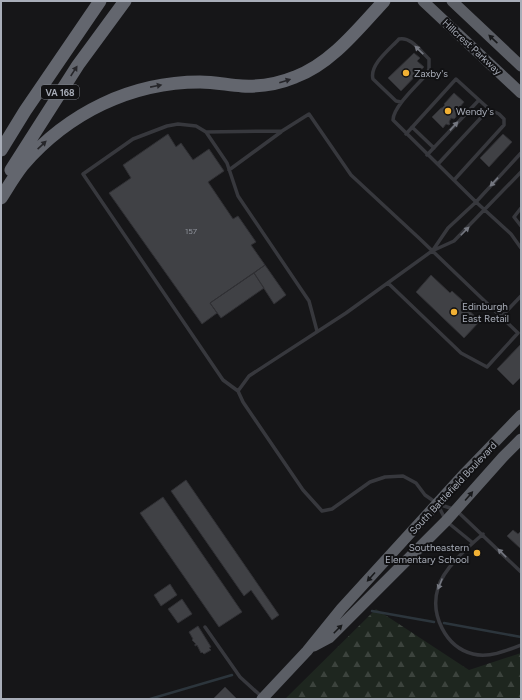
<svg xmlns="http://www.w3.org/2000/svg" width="522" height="700" font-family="Figtree,sans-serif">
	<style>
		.forest { fill: url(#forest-firs) }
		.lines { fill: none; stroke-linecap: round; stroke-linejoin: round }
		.stream { stroke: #2c353c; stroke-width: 2.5 }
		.building { fill: #404145; stroke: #303034 }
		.service { stroke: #37383d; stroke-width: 3.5 }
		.trunk { stroke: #5b5e65; stroke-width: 11 }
		.motorway { stroke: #63666e; stroke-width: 13 }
		.oneway { fill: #18191b }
		.oneway2 { fill: #757881 }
		.oneway3 { fill: #26262a }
		.poi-dot { fill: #f2b134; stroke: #111113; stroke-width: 1.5 }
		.labels { text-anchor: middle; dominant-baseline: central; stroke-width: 4; stroke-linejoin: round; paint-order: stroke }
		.number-label { font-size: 8px; fill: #8e929b }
		.shield { fill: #111113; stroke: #7b7e86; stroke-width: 1 }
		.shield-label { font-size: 9px; font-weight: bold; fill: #a8adb8 }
		.street-label { font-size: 10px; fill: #a8adb8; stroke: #111113 }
		.poi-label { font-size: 10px; fill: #a8adb8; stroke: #111113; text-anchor: start }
	</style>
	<defs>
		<pattern id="forest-firs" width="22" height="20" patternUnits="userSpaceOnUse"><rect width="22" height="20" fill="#1e261f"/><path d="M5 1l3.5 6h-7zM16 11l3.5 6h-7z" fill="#3c433d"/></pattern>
	</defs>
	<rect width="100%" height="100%" fill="#161618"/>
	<path class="forest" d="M 376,609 L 469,670 L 521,653 L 521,699 L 285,699 Z"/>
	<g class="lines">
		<path class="stream" d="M 372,611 L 434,622
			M 444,623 L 521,637
			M 150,699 L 232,675"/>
	</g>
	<path class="building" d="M 414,53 L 420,58 L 417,61 L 424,67 L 401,91 L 388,78 Z
		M 454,93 L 464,102 L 459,108 L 460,109 L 456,114 L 456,117 L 454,119 L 451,118 L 449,122 L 450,124 L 449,125 L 446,124 L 443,128 L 432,117 L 441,108 L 442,108 L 445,105 L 444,104 Z
		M 168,134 L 176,147 L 181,143 L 193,160 L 209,149 L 224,171 L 208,182 L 233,219 L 238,216 L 256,242 L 251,245 L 265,265 L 210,303 L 217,313 L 202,324 L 109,193 L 131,178 L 123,165 Z
		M 503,134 L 512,142 L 489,167 L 480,158 Z
		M 265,265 L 286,295 L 274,304 L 254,273 Z
		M 254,273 L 264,288 L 221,318 L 210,303 Z
		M 431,275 L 450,293 L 452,291 L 463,301 L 461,303 L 480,321 L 464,338 L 416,292 Z
		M 521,344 L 521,377 L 513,385 L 497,369 Z
		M 186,480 L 279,615 L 272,620 L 251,590 L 244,596 L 171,491 Z
		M 163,497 L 242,612 L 219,627 L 140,513 Z
		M 513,530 L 518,534 L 521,531 L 521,549 L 507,536 Z
		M 170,584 L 177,595 L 161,606 L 154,595 Z
		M 182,599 L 192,614 L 178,623 L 168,609 Z
		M 198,626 L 211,647 L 209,648 L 211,650 L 204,654 L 202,652 L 201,653 L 197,645 L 195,646 L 195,644 L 196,644 L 192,640 L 193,639 L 189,632 Z
		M 225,687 L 237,699 L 215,699 L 214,698 Z"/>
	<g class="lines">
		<path class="service" d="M 401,102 L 396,101 L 373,79 C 369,65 390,49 399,39 C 411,36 421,52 429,59 L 429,69 L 427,74 C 418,84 393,107 393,120 L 476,202 L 511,234 L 521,248
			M 412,127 L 434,148
			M 206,132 L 282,131 L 309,114 L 351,175 L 420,239 L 518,333 L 487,367 L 461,353 L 388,283
			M 406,134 L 456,79 L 479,100 L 427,155
			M 438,164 L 489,109 L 479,100
			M 229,170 L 281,132
			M 521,172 L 454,241 L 432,251 L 346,313 L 249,376 L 238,391 L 243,402 L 303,490 L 322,511 L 332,509 L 370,482 L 385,477 L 403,476 L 416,483 L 425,495 L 438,504 L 456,510 L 521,572
			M 455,179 L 504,125 L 504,119 L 499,114 L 489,109
			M 521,208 L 514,217 L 521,226
			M 433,250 L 448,228 L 476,202 L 521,153
			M 501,317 L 521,296
			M 238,391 L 223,380 L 83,174 L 133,139 L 167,126 L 178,124 L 196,126 L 206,132 L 227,163 L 238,196 L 309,301 L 317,331
			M 438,505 L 446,521 L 473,543
			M 483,534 C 468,547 443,569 438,588 C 430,614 445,647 473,654 C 489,658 506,651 521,645
			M 205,627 L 240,677 L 262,697"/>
		<path class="trunk" d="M 423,1 L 521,93
			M 452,1 L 521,66
			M 314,646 L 329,638 L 446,521 L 503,457 L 521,439
			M 262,699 L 307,651 L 341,609 L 465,473 L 521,415"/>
		<path class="motorway" d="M 1,150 L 25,111 L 100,1
			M 11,170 L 78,65 L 125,1
			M 1,198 C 8,187 15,175 23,165 C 68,113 131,82 200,82 C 214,82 228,85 242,86 C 261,87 278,84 295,77 C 331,64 359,28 384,1"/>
	</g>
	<defs><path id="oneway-solid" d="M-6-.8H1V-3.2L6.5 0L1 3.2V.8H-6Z"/></defs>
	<g class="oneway">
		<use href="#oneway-solid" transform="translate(493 39) rotate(-137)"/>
		<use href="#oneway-solid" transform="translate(469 496) rotate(-49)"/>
		<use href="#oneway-solid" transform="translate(371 577) rotate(132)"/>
		<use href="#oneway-solid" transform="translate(338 629) rotate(-45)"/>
	</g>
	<g class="oneway2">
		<use href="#oneway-solid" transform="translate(419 50) rotate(-136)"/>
		<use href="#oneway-solid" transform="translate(454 126) rotate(-47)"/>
		<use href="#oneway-solid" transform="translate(494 182) rotate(133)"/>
		<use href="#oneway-solid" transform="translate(465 231) rotate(-45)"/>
		<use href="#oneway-solid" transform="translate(502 553) rotate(-135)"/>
		<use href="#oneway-solid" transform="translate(440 584) rotate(112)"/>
	</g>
	<g class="oneway3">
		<use href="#oneway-solid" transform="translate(74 71) rotate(-57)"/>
		<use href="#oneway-solid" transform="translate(285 81) rotate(-18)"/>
		<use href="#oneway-solid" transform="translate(156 86) rotate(-11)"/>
		<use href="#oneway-solid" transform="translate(42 145) rotate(-43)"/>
	</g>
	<g class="poi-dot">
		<circle cx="406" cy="73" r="4"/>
		<circle cx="448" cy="111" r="4"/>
		<circle cx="454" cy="312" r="4"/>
		<circle cx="477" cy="553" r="4"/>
	</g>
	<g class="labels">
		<g class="number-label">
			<text x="191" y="231">157</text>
		</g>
		<rect class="shield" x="41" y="85" width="38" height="14" rx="3"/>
		<g class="shield-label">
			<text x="60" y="92">VA 168</text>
		</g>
		<g class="street-label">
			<text transform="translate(472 47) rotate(43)">Hillcrest Parkway</text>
			<text transform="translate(453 488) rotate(-47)">South Battlefield Boulevard</text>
		</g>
		<g class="poi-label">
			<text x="414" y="73">Zaxby's</text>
			<text x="456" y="111">Wendy's</text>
			<text x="462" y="306">Edinburgh<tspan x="462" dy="12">East Retail</tspan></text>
			<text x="469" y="547" text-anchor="end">Southeastern<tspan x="469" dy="12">Elementary School</tspan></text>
		</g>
	</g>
	<rect width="522" height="700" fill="none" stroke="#a8adb8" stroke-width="4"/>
</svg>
